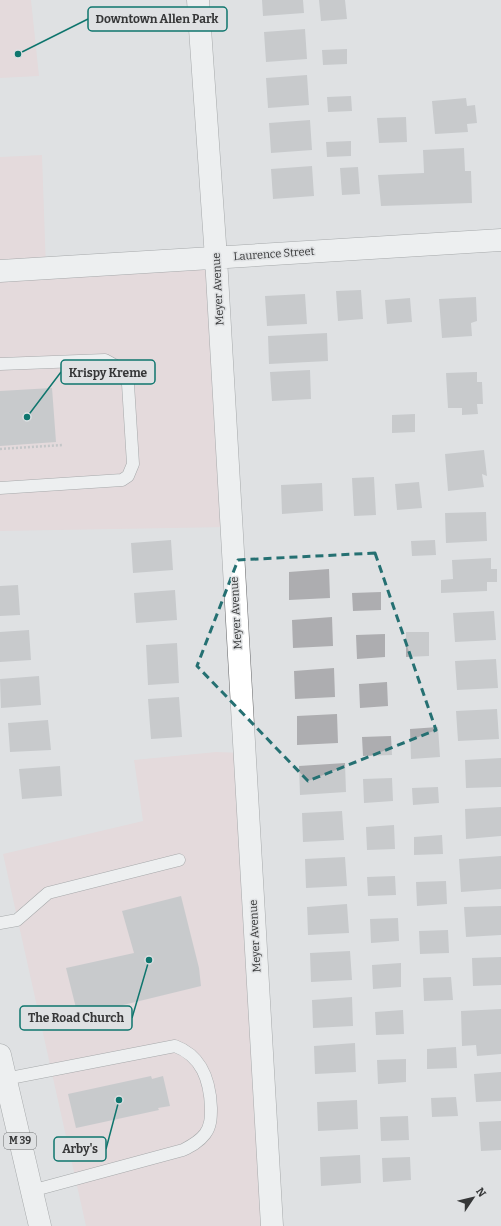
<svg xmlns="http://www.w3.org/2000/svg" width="501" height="1226" font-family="Bitter,serif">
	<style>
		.commercial { fill: #ead0d2 }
		.building { fill: #adadb0 }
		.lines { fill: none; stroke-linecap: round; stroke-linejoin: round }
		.service-casing { stroke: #636466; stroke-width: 13 }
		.minor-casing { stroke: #636466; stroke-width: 23 }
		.trunk-casing { stroke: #636466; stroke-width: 23 }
		.path { stroke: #a4a5a7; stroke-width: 2.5; stroke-dasharray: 2 2; stroke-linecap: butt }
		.service { stroke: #fff; stroke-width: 12 }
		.minor { stroke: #fff; stroke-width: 22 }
		.trunk { stroke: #fff; stroke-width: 22 }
		.marked { fill: none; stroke: #257072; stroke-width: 3; stroke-dasharray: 8 5; stroke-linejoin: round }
		.labels { text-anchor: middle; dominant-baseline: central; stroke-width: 3; stroke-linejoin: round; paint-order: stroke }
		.shield { fill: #dfe1e3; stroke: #696a6b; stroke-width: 1 }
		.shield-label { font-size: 10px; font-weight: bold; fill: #363738 }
		.street-label { font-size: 11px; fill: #363738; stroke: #dfe1e3 }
		.leader { fill: none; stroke: #0f766e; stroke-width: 1.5 }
		.callout-dot { fill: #0f766e; stroke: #dfe1e3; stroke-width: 1.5 }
		.callout { fill: #dfe1e3; stroke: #0f766e; stroke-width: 1.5 }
		.callout-label { font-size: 12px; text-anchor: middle; font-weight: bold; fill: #363738 }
	</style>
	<rect width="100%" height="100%" fill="#dfe1e3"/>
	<path class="commercial" d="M 0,0 L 31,0 L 39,76 L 0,78 Z
		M 42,155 L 46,268 L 216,258 L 231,527 L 0,531 L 0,157 Z
		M 216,752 L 244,753 L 272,1226 L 86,1226 L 3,854 L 143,821 L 134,760 Z"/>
	<path class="building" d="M 262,0 L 303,0 L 304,13 L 263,16 Z
		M 319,0 L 345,0 L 347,19 L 321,21 Z
		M 305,29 L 307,59 L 266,62 L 264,32 Z
		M 347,49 L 347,64 L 323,65 L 322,50 Z
		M 307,75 L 309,105 L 268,108 L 266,78 Z
		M 351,96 L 352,111 L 328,112 L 327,97 Z
		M 466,98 L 467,106 L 475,105 L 477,123 L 467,124 L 468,132 L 435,134 L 432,101 Z
		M 406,117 L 407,142 L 379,143 L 377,118 Z
		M 310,120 L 312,150 L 271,153 L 269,123 Z
		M 351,141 L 351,156 L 327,157 L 326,142 Z
		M 464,148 L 465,171 L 471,171 L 472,203 L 381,206 L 378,175 L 424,173 L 423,150 Z
		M 312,166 L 314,196 L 273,199 L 271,169 Z
		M 358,167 L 360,194 L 342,195 L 340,168 Z
		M 361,290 L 363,319 L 338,321 L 336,291 Z
		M 305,294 L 307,324 L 267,326 L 265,296 Z
		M 476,297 L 477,321 L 471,323 L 472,336 L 442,338 L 439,299 Z
		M 410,298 L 412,322 L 387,324 L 385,300 Z
		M 327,333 L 328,361 L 269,364 L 268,336 Z
		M 310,370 L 311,399 L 272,401 L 270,372 Z
		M 477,372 L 477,382 L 482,382 L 483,404 L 477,404 L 478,414 L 462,415 L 462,408 L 448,408 L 446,373 Z
		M 52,388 L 56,442 L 0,446 L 0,391 Z
		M 415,414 L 415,432 L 392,433 L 392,415 Z
		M 484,450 L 487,476 L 482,474 L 484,487 L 448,491 L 445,454 Z
		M 374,477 L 376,515 L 354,516 L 352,478 Z
		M 419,482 L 422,508 L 397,510 L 395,484 Z
		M 322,483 L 323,511 L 282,514 L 281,485 Z
		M 486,512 L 487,541 L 446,543 L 445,513 Z
		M 171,540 L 173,570 L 133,573 L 131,543 Z
		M 435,540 L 436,555 L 412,556 L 411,541 Z
		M 491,558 L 491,569 L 497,569 L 497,582 L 487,582 L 487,591 L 441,593 L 441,580 L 453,579 L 452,560 Z
		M 329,569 L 330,598 L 289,600 L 289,572 Z
		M 18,585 L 20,615 L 0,616 L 0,586 Z
		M 175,590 L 177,620 L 136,623 L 134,593 Z
		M 381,592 L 381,610 L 353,611 L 352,593 Z
		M 494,611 L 496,640 L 455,642 L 453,613 Z
		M 332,617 L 333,646 L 293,648 L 292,620 Z
		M 29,630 L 31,660 L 0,662 L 0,632 Z
		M 406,632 L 429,632 L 429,656 L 406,657 Z
		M 385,634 L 385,657 L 357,659 L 356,635 Z
		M 177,643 L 179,683 L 148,685 L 146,645 Z
		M 496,659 L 498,688 L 457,690 L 455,661 Z
		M 334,668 L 335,697 L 295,699 L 294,671 Z
		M 39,676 L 41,705 L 1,708 L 0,679 Z
		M 387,682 L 388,706 L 360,708 L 359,684 Z
		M 179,697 L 182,737 L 151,739 L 148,699 Z
		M 497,709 L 499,739 L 458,741 L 456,711 Z
		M 337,714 L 338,743 L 297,745 L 297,716 Z
		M 48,720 L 51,750 L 10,752 L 8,723 Z
		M 438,727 L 440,757 L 411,759 L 410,729 Z
		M 391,736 L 392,755 L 363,756 L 362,737 Z
		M 501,758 L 501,787 L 466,788 L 465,760 Z
		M 345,763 L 346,792 L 300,795 L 299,766 Z
		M 60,766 L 62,796 L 22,799 L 19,769 Z
		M 392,778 L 393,801 L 364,803 L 363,779 Z
		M 438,787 L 439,803 L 413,805 L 412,788 Z
		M 501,807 L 501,836 L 466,839 L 465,809 Z
		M 342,811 L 344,840 L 303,842 L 302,813 Z
		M 394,825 L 395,849 L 367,850 L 366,827 Z
		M 442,835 L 443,854 L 414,855 L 414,837 Z
		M 501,856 L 501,889 L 461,892 L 459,859 Z
		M 345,857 L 347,886 L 306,888 L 305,859 Z
		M 395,876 L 396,895 L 368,896 L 367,877 Z
		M 446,881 L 447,904 L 417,906 L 416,882 Z
		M 181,896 L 199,968 L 201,986 L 78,1016 L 66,968 L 134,953 L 122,911 Z
		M 347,904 L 349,933 L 308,935 L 307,907 Z
		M 501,906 L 501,935 L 466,937 L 464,907 Z
		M 398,918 L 399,941 L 371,943 L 370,919 Z
		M 448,930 L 449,953 L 420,954 L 419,931 Z
		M 350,951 L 352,980 L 311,982 L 310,953 Z
		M 501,957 L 501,985 L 473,986 L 472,958 Z
		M 401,963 L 401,987 L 373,989 L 372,965 Z
		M 451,977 L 453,1000 L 424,1001 L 423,978 Z
		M 352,997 L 353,1026 L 313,1028 L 312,1000 Z
		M 501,1009 L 501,1054 L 477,1056 L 476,1045 L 462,1046 L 461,1011 Z
		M 403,1010 L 404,1034 L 376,1035 L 375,1012 Z
		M 355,1043 L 356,1072 L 315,1074 L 314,1046 Z
		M 456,1047 L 457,1068 L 427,1069 L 427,1049 Z
		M 406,1059 L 406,1082 L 378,1084 L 377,1060 Z
		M 501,1072 L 501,1101 L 476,1102 L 474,1074 Z
		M 151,1076 L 152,1079 L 163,1076 L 170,1106 L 158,1108 L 159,1110 L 76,1128 L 68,1094 Z
		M 456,1097 L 458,1116 L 432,1117 L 431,1098 Z
		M 357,1100 L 358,1129 L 318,1131 L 317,1102 Z
		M 408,1116 L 409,1140 L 381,1141 L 380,1117 Z
		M 501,1121 L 501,1150 L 481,1151 L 479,1122 Z
		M 360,1155 L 361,1183 L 321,1186 L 320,1157 Z
		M 410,1157 L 411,1180 L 383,1182 L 382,1158 Z"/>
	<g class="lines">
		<defs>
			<path id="service" d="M 0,364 L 105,360 L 116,366 L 122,372 L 128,384 L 133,464 L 128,476 L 122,480 L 0,488
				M 0,923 L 17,920 L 48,893 L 179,860
				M 5,1079 L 175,1046 C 202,1056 210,1080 211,1108 C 211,1117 211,1126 205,1134 C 199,1142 191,1146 183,1150 L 31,1191"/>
			<path id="minor" d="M 198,0 L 216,258 L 272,1226
				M 0,271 L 501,240"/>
			<path id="trunk" d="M 0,1055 L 40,1226"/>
		</defs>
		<use href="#service" class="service-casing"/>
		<use href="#minor" class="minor-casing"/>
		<use href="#trunk" class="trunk-casing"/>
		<path class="path" d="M 0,449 L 63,445"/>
		<use href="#service" class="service"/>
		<use href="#minor" class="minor"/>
		<use href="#trunk" class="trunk"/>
	</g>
	<path d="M0 0H501V1226H0ZM 375,553 L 436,730 L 308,781 L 197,666 L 238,560 Z" fill="#dfe1e3" fill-opacity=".55" fill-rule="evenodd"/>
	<path class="marked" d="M 375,553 L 436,730 L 308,781 L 197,666 L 238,560 Z"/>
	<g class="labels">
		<rect class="shield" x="4" y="1133" width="32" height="16" rx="3"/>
		<g class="shield-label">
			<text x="20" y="1141">M 39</text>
		</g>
		<g class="street-label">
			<text transform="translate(274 254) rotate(-4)">Laurence Street</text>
			<text transform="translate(218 289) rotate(-93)">Meyer Avenue</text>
			<text transform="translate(236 613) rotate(-93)">Meyer Avenue</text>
			<text transform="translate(255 936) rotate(-93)">Meyer Avenue</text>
		</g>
	</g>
	<path class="leader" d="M18 54L88 19M27 417L61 372M149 960L132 1018M119 1100L106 1149"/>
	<g class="callout-dot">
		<circle cx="18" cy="54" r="4"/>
		<circle cx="27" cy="417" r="4"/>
		<circle cx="149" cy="960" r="4"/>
		<circle cx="119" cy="1100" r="4"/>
	</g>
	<g class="callout">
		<rect x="88" y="7" width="139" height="24" rx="4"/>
		<rect x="61" y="360" width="94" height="24" rx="4"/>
		<rect x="20" y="1006" width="112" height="24" rx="4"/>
		<rect x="54" y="1137" width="52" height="24" rx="4"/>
	</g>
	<g class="callout-label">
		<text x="157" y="23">Downtown Allen Park</text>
		<text x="108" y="377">Krispy Kreme</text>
		<text x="76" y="1022">The Road Church</text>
		<text x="80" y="1153">Arby's</text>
	</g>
	<g transform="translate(473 1198) rotate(55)" stroke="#dfe1e3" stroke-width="3" paint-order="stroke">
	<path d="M0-3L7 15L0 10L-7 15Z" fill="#363738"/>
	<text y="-6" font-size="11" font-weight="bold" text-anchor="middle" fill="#363738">N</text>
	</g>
</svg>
